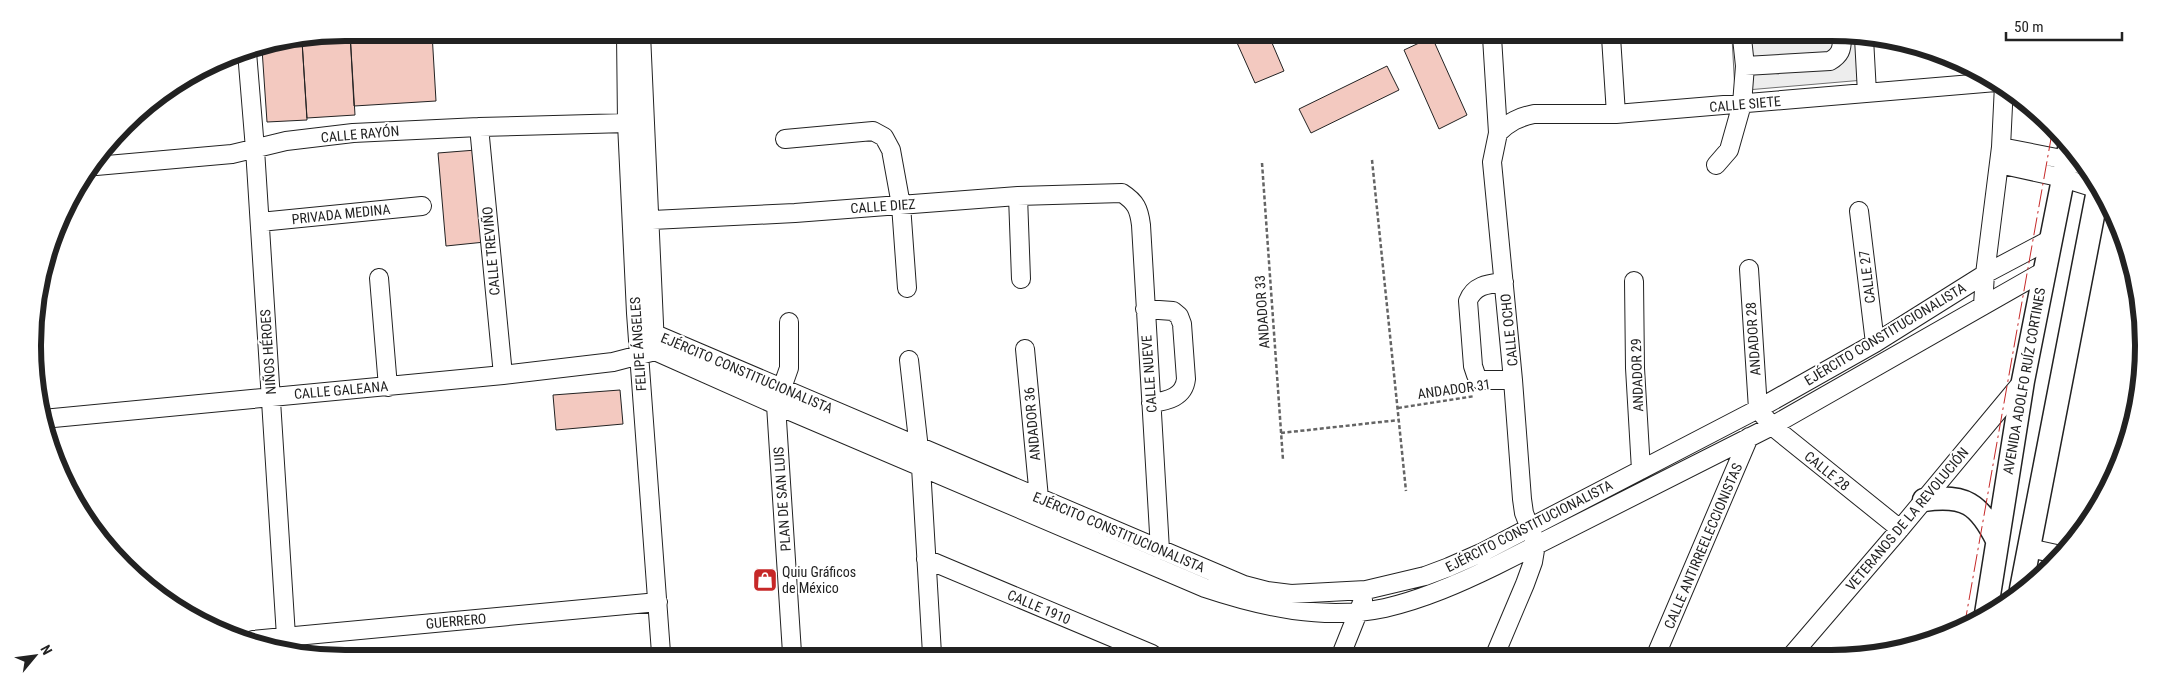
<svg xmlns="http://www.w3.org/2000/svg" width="2176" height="691" font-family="'Roboto Condensed',sans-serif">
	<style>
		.parking { fill: #ededed; stroke: #6f6f6f }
		.building { fill: #f3c9c0; stroke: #222 }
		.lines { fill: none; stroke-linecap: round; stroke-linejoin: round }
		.minor-casing { stroke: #222; stroke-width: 20 }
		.major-casing { stroke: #222; stroke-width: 25 }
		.path { stroke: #646464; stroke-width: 2.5; stroke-dasharray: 4 2.5; stroke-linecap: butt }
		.minor { stroke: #fff; stroke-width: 18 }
		.major { stroke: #fff; stroke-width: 22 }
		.power { stroke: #c62828; stroke-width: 1; stroke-dasharray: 18 4 2.5 4; stroke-linecap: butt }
		.labels { text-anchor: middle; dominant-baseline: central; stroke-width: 4; stroke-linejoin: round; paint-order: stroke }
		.street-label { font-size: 14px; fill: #222; stroke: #fff }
		.poi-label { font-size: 14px; fill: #222; stroke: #fff; text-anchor: start }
		.rim { fill: none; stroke: #222; stroke-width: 6 }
	</style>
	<rect width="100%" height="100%" fill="#fff"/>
	<path class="parking" d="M 1732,38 L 1861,38 L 1864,80 L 1735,91 Z"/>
	<path class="building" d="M 346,33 L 350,33 L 355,115 L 307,118 L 302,41 Z
		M 350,33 L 432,33 L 436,101 L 354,106 Z
		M 1234,36 L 1269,36 L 1284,71 L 1255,83 Z
		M 1432,37 L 1467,115 L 1439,129 L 1404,50 Z
		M 302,41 L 307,120 L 267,122 L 262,49 Z
		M 1387,66 L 1399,90 L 1311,133 L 1299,109 Z
		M 476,150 L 485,242 L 446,246 L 438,153 Z
		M 620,390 L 623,424 L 556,430 L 553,395 Z"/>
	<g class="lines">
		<defs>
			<path id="minor" d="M 626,34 L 627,123 L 636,313 L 661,653
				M 641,34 L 655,346
				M 1492,37 L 1498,133 L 1492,162 L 1513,380 L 1522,499 L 1524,513 L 1536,544 L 1533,562 L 1525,584 L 1495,655
				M 1611,37 L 1616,114
				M 1864,38 L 1867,93
				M 247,52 L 255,149 L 287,652
				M 1745,66 L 1830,61 C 1840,55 1842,50 1842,38
				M 479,127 L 503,375
				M 1498,133 C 1509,122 1519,117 1534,114 L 1616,114 L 1996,82
				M 785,139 L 873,131 L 884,137 L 891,150 L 901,205 L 907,288
				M 2001,147 L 2067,160 L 2085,166
				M 1999,164 L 2063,178 L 2098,189
				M 1716,165 L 1729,150 L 1742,104 L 1745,66 L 1742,38
				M 96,166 L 232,154 L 286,141 L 353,133 L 479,127 L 627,123
				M 1018,196 L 1021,279
				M 1859,211 L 1875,343
				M 632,221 L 795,213 L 1018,196 L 1122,193 C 1136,202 1139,209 1141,225 L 1160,550
				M 260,222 L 422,206
				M 1749,269 L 1758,409 L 1772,426 L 1900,529
				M 379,278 L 388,387
				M 1634,281 L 1635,368 L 1641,470
				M 1504,282 C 1488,284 1474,285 1468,301 L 1473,366 L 1476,375 L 1480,380 L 1513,380
				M 1983,305 L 1985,274 L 2001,147 L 2004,85
				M 1145,309 L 1173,311 L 1179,316 L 1182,324 L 1186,379 C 1184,397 1168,401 1151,403
				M 789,322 L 789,368 L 776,405 L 792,653
				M 638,335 L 655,334 L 1244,585 L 1267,591 L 1291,594 L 1366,590 L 1425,576 L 1449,567 L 1481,553 L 1758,409 L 1875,343 L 1985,274 L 2051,239
				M 1025,349 L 1039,498
				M 909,360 L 921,467 L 932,654
				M 43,419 L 503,375 L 613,362 L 655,351 L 776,405 L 1205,588 C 1262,607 1324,621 1385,608 C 1424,599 1460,583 1495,566 L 1772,426 L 2044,271
				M 2029,548 L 2061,555
				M 926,559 L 1152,654
				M 253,640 L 658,602
				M 1341,655 L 1363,600
				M 1656,655 L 1749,437
				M 1791,656 L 1900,529 L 2023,381"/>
			<path id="major" d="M 1924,500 C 1965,494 1979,504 1997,540
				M 2021,589 L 2098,190
				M 1986,614 L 2023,381 L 2069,149"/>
		</defs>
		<use href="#minor" class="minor-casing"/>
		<use href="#major" class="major-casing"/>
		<path class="path" d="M 1372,160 L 1406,491
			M 1262,163 L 1283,460
			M 1398,408 L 1475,396
			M 1281,433 L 1399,420"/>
		<use href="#minor" class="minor"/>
		<use href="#major" class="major"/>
		<path class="power" d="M 1964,628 L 2052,133"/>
	</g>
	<defs>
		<symbol id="shop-square" viewBox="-11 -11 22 22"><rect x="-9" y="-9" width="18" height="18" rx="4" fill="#c62828" stroke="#fff"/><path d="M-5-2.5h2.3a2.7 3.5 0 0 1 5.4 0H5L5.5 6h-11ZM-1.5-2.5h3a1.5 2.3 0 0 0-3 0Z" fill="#fff"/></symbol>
	</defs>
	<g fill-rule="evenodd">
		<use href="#shop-square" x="751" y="566" width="28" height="28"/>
	</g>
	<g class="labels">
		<g class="street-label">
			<text transform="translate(1745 104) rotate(-5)">CALLE SIETE</text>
			<text transform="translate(360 134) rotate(-5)">CALLE RAYÓN</text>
			<text transform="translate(883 206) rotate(-4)">CALLE DIEZ</text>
			<text transform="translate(341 214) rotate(-6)">PRIVADA MEDINA</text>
			<text transform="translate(491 251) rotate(-95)">CALLE TREVIÑO</text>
			<text transform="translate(1867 277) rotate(-97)">CALLE 27</text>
			<text transform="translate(1262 312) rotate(-94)">ANDADOR 33</text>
			<text transform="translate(1509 330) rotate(-96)">CALLE OCHO</text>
			<text transform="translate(1885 334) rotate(-31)">EJÉRCITO CONSTITUCIONALISTA</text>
			<text transform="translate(1753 339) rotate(-94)">ANDADOR 28</text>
			<text transform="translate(638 344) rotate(-94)">FELIPE ÁNGELES</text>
			<text transform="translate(268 352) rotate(-94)">NIÑOS HÉROES</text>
			<text transform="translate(747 373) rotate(23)">EJÉRCITO CONSTITUCIONALISTA</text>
			<text transform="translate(1149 374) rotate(-94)">CALLE NUEVE</text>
			<text transform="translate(1637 375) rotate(-92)">ANDADOR 29</text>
			<text transform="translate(2024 381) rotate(-80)">AVENIDA ADOLFO RUÍZ CORTINES</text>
			<text transform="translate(1454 389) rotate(-8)">ANDADOR 31</text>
			<text transform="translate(341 390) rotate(-5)">CALLE GALEANA</text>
			<text transform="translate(1032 424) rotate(-95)">ANDADOR 36</text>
			<text transform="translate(1827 471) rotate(39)">CALLE 28</text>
			<text transform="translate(782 499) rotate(-94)">PLAN DE SAN LUIS</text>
			<text transform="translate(1907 519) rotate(-50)">VETERANOS DE LA REVOLUCIÓN</text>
			<text transform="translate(1529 526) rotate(-27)">EJÉRCITO CONSTITUCIONALISTA</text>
			<text transform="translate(1119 532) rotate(23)">EJÉRCITO CONSTITUCIONALISTA</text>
			<text transform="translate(1703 546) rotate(-67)">CALLE ANTIRREELECCIONISTAS</text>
			<text transform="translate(1039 607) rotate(23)">CALLE 1910</text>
			<text transform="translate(456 621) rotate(-5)">GUERRERO</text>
		</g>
		<g class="poi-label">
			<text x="782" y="572">Quiu Gráficos<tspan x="782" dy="16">de México</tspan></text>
		</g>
	</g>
	<path d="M0 0H2176V691H0ZM345 41H1831A304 304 0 0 1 2135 345V346A304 304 0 0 1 1831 650H345A304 304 0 0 1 41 346V345A304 304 0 0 1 345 41Z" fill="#fff" fill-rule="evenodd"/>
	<path class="rim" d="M345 41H1831A304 304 0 0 1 2135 345V346A304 304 0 0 1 1831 650H345A304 304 0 0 1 41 346V345A304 304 0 0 1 345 41Z"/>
	<g transform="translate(35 656) rotate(61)" stroke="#ffffff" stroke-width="4" paint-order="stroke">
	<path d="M0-4L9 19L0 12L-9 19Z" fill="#222222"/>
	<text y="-8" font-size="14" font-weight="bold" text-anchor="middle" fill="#222222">N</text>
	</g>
	<path d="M2006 32v8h116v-8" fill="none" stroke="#222222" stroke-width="2.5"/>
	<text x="2014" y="32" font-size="15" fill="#222222" stroke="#ffffff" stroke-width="4" paint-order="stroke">50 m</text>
</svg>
